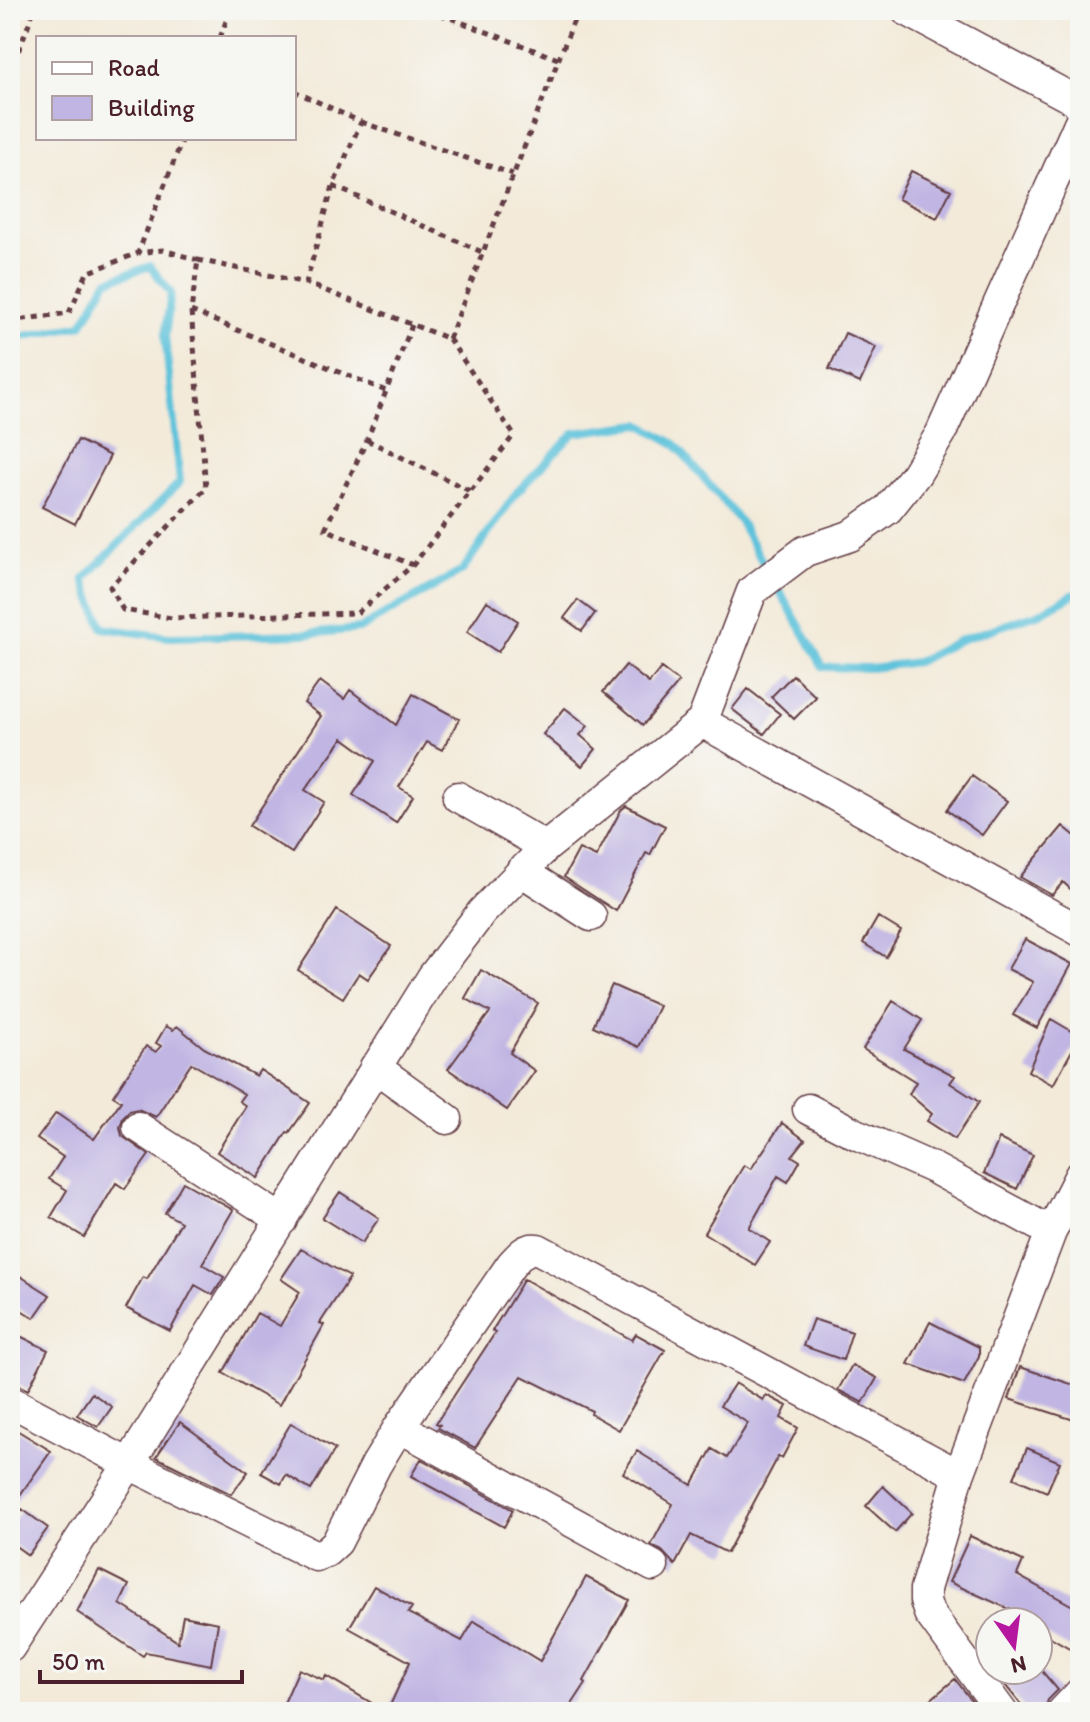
<svg xmlns="http://www.w3.org/2000/svg" width="1090" height="1722" font-family="Itim,sans-serif">
	<style>
		.lines { fill: none; stroke-linecap: round; stroke-linejoin: round }
		.stream { stroke: #5ec3db; stroke-width: 8 }
		.building { fill: #c1b6e3 }
		.minor-casing { stroke: #633d45; stroke-width: 33 }
		.path { stroke: #633d45; stroke-width: 5; stroke-dasharray: 6 6; stroke-linecap: butt }
		.minor { stroke: #fff; stroke-width: 30 }
	</style>
	<rect width="100%" height="100%" fill="#f6f6f2"/>
	<filter id="ink" filterUnits="userSpaceOnUse"><feTurbulence type="fractalNoise" baseFrequency=".0125" numOctaves="2"/><feDisplacementMap in="SourceGraphic" scale="16" xChannelSelector="R" yChannelSelector="G"/><feConvolveMatrix kernelMatrix="1 2 1 2 8 2 1 2 1" color-interpolation-filters="sRGB"/></filter>
	<filter id="wash" filterUnits="userSpaceOnUse"><feTurbulence type="fractalNoise" baseFrequency=".006" numOctaves="4" result="noise"/><feDisplacementMap in="SourceGraphic" scale="32" xChannelSelector="R" yChannelSelector="G"/><feGaussianBlur stdDeviation="1.8" result="paint"/><feColorMatrix in="noise" values="0 0 0 0 0 0 0 0 0 0 0 0 0 0 0 0 0 1.4 0 .05"/><feComposite in="paint" operator="in"/></filter>
	<g filter="url(#wash)">
		<rect width="100%" height="100%" fill="#f3ead9"/>
		<g class="lines">
			<path class="stream" d="M 10,339 L 82,325 L 107,281 L 150,266 L 171,293 L 165,336 L 180,482 L 84,579 L 103,628 L 169,637 L 307,634 L 359,629 L 462,571 L 517,492 L 574,433 L 640,424 L 675,444 L 739,520 L 767,570
				M 774,581 L 823,667 L 870,668 L 917,662 L 960,640 L 1040,613 L 1080,591"/>
		</g>
		<g id="blocks">
			<path class="building" d="M 911,171 L 951,190 L 937,218 L 898,199 Z
				M 845,333 L 876,347 L 860,383 L 829,369 Z
				M 78,440 L 110,456 L 75,524 L 42,507 Z
				M 578,600 L 595,613 L 582,631 L 564,618 Z
				M 487,601 L 518,621 L 498,652 L 467,632 Z
				M 626,665 L 649,683 L 661,668 L 679,682 L 643,725 L 603,692 Z
				M 793,675 L 816,697 L 794,719 L 771,697 Z
				M 320,681 L 344,699 L 350,690 L 396,725 L 413,694 L 459,719 L 442,750 L 427,742 L 399,787 L 413,796 L 396,823 L 353,795 L 375,761 L 343,738 L 305,790 L 324,802 L 292,853 L 249,826 L 321,716 L 304,703 Z
				M 748,689 L 780,714 L 764,734 L 732,709 Z
				M 565,708 L 588,726 L 580,735 L 596,749 L 582,766 L 543,734 Z
				M 972,776 L 1007,801 L 982,835 L 947,810 Z
				M 626,806 L 665,826 L 650,855 L 646,853 L 616,911 L 564,877 L 579,849 L 596,857 L 621,810 Z
				M 1063,826 L 1080,840 L 1080,898 L 1063,882 L 1052,895 L 1020,877 Z
				M 337,910 L 391,946 L 368,979 L 359,973 L 343,998 L 298,970 Z
				M 878,917 L 901,931 L 886,957 L 863,943 Z
				M 1025,939 L 1072,964 L 1037,1028 L 1013,1015 L 1033,982 L 1008,969 Z
				M 481,970 L 538,1003 L 510,1053 L 535,1071 L 507,1110 L 448,1069 L 490,1012 L 465,998 Z
				M 612,985 L 659,1006 L 639,1047 L 593,1026 Z
				M 893,1001 L 922,1020 L 904,1049 L 955,1076 L 950,1083 L 979,1102 L 955,1139 L 927,1121 L 932,1114 L 909,1094 L 916,1082 L 863,1049 Z
				M 1051,1019 L 1080,1036 L 1053,1085 L 1028,1071 Z
				M 166,1026 L 173,1030 L 177,1026 L 204,1048 L 256,1076 L 260,1070 L 310,1103 L 289,1133 L 287,1132 L 258,1178 L 217,1152 L 246,1106 L 239,1101 L 244,1094 L 191,1063 L 156,1117 L 138,1109 L 129,1111 L 123,1118 L 120,1127 L 122,1136 L 149,1155 L 125,1189 L 116,1183 L 84,1237 L 51,1217 L 67,1190 L 49,1179 L 63,1157 L 37,1139 L 56,1113 L 94,1139 L 121,1101 L 113,1096 L 146,1046 L 156,1052 L 161,1046 L 156,1043 Z
				M 782,1123 L 805,1140 L 792,1156 L 800,1161 L 788,1182 L 778,1176 L 749,1228 L 770,1242 L 755,1265 L 704,1233 L 744,1165 L 751,1169 Z
				M 999,1139 L 1033,1155 L 1017,1189 L 984,1173 Z
				M 183,1182 L 233,1210 L 202,1264 L 224,1277 L 213,1295 L 195,1285 L 170,1331 L 126,1308 L 143,1277 L 147,1279 L 181,1222 L 165,1213 Z
				M 340,1192 L 379,1218 L 362,1243 L 322,1218 Z
				M 301,1249 L 350,1277 L 320,1323 L 324,1325 L 279,1405 L 223,1373 L 257,1313 L 280,1326 L 300,1292 L 281,1279 Z
				M 17,1274 L 50,1295 L 34,1318 L 10,1303 L 10,1285 Z
				M 524,1279 L 632,1340 L 636,1334 L 665,1350 L 619,1430 L 591,1414 L 592,1411 L 522,1376 L 475,1448 L 438,1428 L 440,1425 L 436,1423 L 495,1333 L 492,1331 Z
				M 813,1319 L 852,1332 L 843,1360 L 803,1346 Z
				M 930,1322 L 979,1347 L 979,1356 L 964,1384 L 908,1364 Z
				M 20,1336 L 48,1350 L 28,1390 L 10,1381 L 10,1356 Z
				M 852,1365 L 877,1378 L 863,1403 L 838,1390 Z
				M 1020,1367 L 1080,1387 L 1080,1402 L 1074,1420 L 1009,1399 Z
				M 735,1383 L 763,1400 L 766,1395 L 787,1406 L 781,1418 L 798,1428 L 782,1458 L 778,1457 L 727,1553 L 691,1535 L 675,1565 L 662,1551 L 651,1545 L 673,1504 L 623,1473 L 637,1451 L 692,1485 L 712,1449 L 727,1458 L 748,1423 L 720,1406 Z
				M 92,1393 L 112,1407 L 98,1427 L 77,1415 Z
				M 180,1422 L 248,1472 L 231,1494 L 156,1457 Z
				M 291,1423 L 335,1449 L 311,1490 L 286,1475 L 281,1484 L 261,1473 Z
				M 10,1426 L 51,1451 L 10,1509 Z
				M 1027,1448 L 1060,1462 L 1047,1492 L 1014,1478 Z
				M 421,1459 L 513,1510 L 504,1527 L 411,1476 Z
				M 883,1486 L 912,1513 L 895,1532 L 866,1506 Z
				M 22,1509 L 48,1528 L 28,1555 L 10,1542 L 10,1526 Z
				M 970,1536 L 1023,1561 L 1017,1575 L 1080,1610 L 1080,1654 L 1038,1630 L 1038,1622 L 949,1582 Z
				M 99,1570 L 129,1585 L 120,1604 L 178,1642 L 183,1616 L 218,1623 L 211,1665 L 146,1652 L 143,1656 L 77,1612 Z
				M 586,1577 L 629,1600 L 584,1681 L 586,1683 L 567,1712 L 280,1712 L 299,1669 L 324,1680 L 326,1676 L 387,1712 L 410,1662 L 349,1628 L 374,1586 L 412,1607 L 408,1613 L 462,1641 L 474,1621 L 540,1661 Z
				M 993,1670 L 1041,1670 L 1058,1690 L 1048,1700 L 1044,1712 L 1027,1712 Z
				M 955,1679 L 975,1705 L 966,1712 L 916,1712 Z"/>
		</g>
	</g>
	<g filter="url(#ink)">
		<use href="#blocks" fill-opacity="0" stroke="#633d45" stroke-width="2"/>
		<g class="lines">
			<defs>
				<path id="minor" d="M 906,10 L 1080,103
					M 702,722 L 1080,931
					M 458,797 L 546,847
					M 521,871 L 591,916
					M 375,1067 L 447,1119
					M 808,1109 L 858,1135 L 935,1169 L 1051,1232
					M 138,1127 L 282,1220
					M 10,1401 L 129,1464 L 316,1556 L 326,1552 L 337,1542 L 376,1465 L 399,1427 L 511,1265 C 519,1256 525,1247 538,1249 L 959,1475
					M 399,1427 L 653,1566
					M 10,1647 L 129,1464 L 433,976 L 482,912 L 546,847 L 702,722 L 752,591 L 805,551 L 850,536 L 888,509 L 916,474 L 941,433 L 1080,121
					M 1002,1712 L 929,1613 L 925,1601 L 925,1589 L 959,1475 L 1051,1232 L 1080,1175
					M 1062,1712 L 1080,1693"/>
			</defs>
			<use href="#minor" class="minor-casing"/>
			<path class="path" d="M 429,10 L 558,59
				M 220,38 L 230,10
				M 10,73 L 34,10
				M 294,91 L 361,122 L 333,186 L 306,283
				M 361,122 L 513,174
				M 183,138 L 138,253 L 163,250 L 198,260
				M 333,186 L 482,252
				M 198,260 L 306,283 L 449,339 L 514,435 L 413,565 L 357,613 L 172,618 L 123,610 L 110,587 L 206,488 L 191,311 Z
				M 191,311 L 386,391
				M 10,321 L 69,313 L 87,273 L 138,253
				M 412,325 L 367,440 L 325,529 L 413,565
				M 449,339 L 578,10
				M 367,440 L 470,491"/>
			<use href="#minor" class="minor"/>
		</g>
	</g>
	<rect width="1090" height="1722" fill="none" stroke="#f6f6f2" stroke-width="40"/>
	<rect x="36" y="36" width="260" height="104" fill="#f6f6f2" stroke="#b1a0a2" stroke-width="2"/>
	<rect x="52" y="62" width="40" height="12" fill="#ffffff" stroke="#b1a0a2" stroke-width="2"/>
	<text x="108" y="76" font-size="24" fill="#4a1f2b">Road</text>
	<rect x="52" y="96" width="40" height="24" fill="#c1b6e3" stroke="#b1a0a2" stroke-width="2"/>
	<text x="108" y="116" font-size="24" fill="#4a1f2b">Building</text>
	<g transform="translate(1014 1646) rotate(166)"><circle r="38" fill="#f6f6f2" stroke="#b1a0a2" stroke-width="2"/>
	<path d="M0-6L14 30L0 20L-14 30Z" fill="#b5179e"/>
	<text y="-12" font-size="22" font-weight="bold" text-anchor="middle" fill="#4a1f2b">N</text>
	</g>
	<path d="M40 1670v12h202v-12" fill="none" stroke="#4a1f2b" stroke-width="4"/>
	<text x="52" y="1670" font-size="24" fill="#4a1f2b" stroke="#f6f6f2" stroke-width="6" paint-order="stroke">50 m</text>
</svg>
